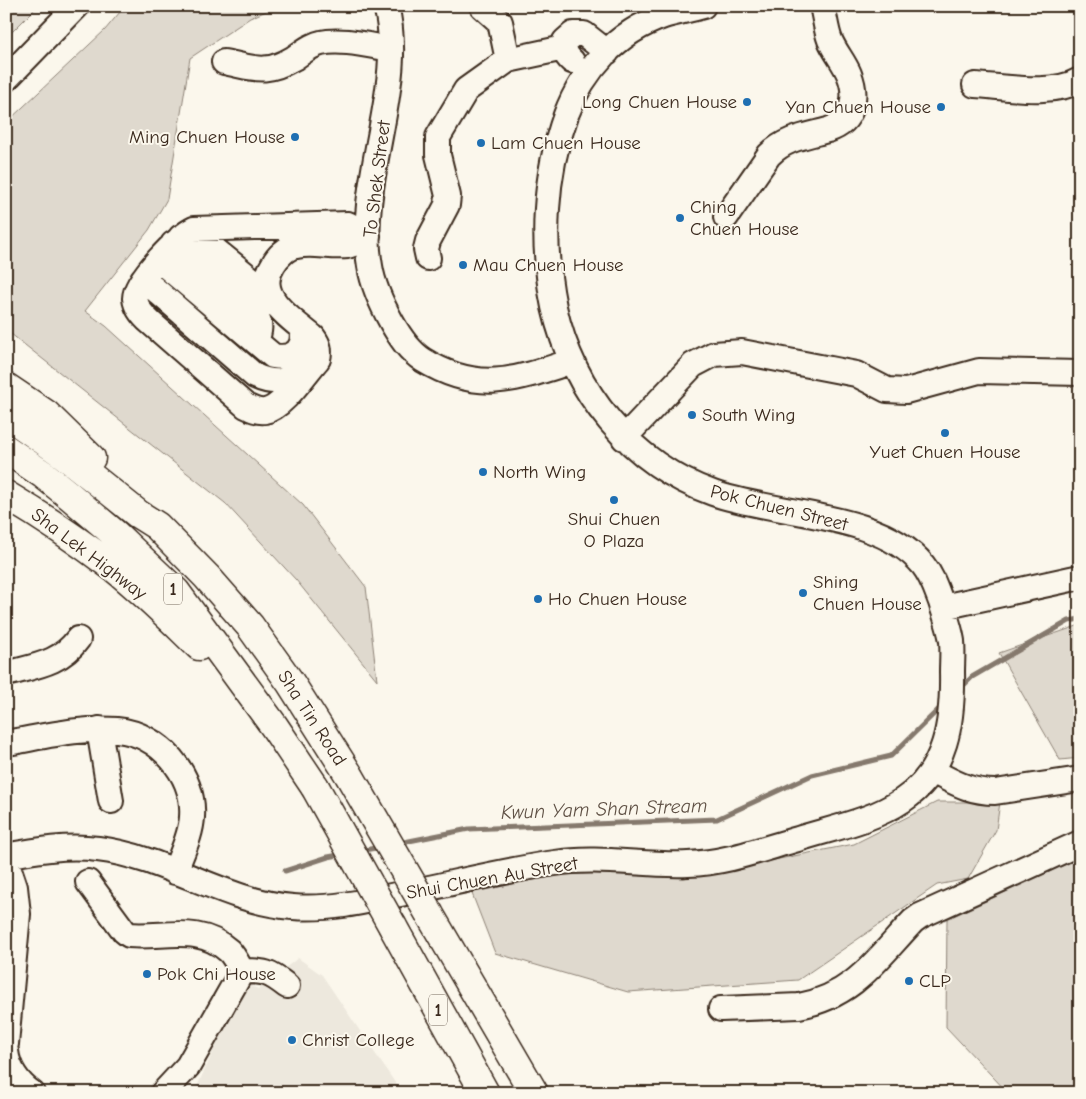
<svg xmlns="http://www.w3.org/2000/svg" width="1086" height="1099" font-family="'Comic Neue',sans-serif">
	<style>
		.built { fill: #ede8dd }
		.green { fill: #dfd9ce; stroke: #8d8276 }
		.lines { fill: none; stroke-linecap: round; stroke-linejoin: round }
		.stream { stroke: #85796d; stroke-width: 5 }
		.minor-casing { stroke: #3b2a1e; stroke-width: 28 }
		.highway-casing { stroke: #3b2a1e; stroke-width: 31 }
		.minor { stroke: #fbf7ec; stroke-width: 24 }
		.highway { stroke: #fbf7ec; stroke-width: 28 }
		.highway-bridge-casing { stroke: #3b2a1e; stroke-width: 31; stroke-linecap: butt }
		.highway-bridge { stroke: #fbf7ec; stroke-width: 28 }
		.poi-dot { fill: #1f6fb2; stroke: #fbf7ec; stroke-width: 2 }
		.labels { text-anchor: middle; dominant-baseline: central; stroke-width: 4; stroke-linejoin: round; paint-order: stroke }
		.shield { fill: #fbf7ec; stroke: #75685c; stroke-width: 1 }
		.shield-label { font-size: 18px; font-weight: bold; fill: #3b2a1e }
		.poi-label { font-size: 19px; fill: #3b2a1e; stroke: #fbf7ec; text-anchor: start }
		.street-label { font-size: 19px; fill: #3b2a1e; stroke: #fbf7ec }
		.water-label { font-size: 20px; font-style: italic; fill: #605246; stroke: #fbf7ec }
	</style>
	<rect width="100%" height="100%" fill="#fbf7ec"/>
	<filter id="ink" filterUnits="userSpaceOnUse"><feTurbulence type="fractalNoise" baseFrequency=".02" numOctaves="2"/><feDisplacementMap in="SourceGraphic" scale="10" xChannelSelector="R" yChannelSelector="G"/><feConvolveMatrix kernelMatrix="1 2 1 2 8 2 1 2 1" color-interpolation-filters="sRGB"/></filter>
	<g filter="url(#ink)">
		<path class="built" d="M 298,958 L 322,975 L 402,1093 L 194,1093 L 242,989 L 249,985 L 258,989 Z"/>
		<path class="green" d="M 6,6 L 38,6 L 6,38 Z
			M 125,6 L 278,6 L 250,18 L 190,58 L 167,199 L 149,230 L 85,311 L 106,326 L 303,505 L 366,587 L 377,680 L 296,580 L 225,503 L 6,330 L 6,123 L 105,30 Z
			M 1080,625 L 1080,758 L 1060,760 L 999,653 Z
			M 937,802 L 1000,802 L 996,830 L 968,879 L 937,885 L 798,980 L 628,992 L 495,953 L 471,891 L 590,870 L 684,878 L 854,844 Z
			M 1080,858 L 1080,1093 L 1008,1093 L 946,1027 L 947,919 Z"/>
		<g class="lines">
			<path class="stream" d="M 960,689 L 972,677 L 1069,621 L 1080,619
				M 399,843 L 469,829 L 717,819 L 812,775 L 891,756 L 943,705
				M 359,851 L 381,847
				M 285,871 L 328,857 L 344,854"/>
			<defs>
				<path id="minor" d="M 386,6 C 393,33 392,62 388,89 C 381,144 360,211 370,266 C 373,286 382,305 392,323 C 400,337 409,351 423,360 C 478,394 516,380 572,361
					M 482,6 L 500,22 L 508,60
					M 572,61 C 565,55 564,50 565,41 L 573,34 L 584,34 L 607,52
					M 224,62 C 255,68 265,75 294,58 C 303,52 311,45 321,43 C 341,38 371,46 391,49
					M 6,79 L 77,6
					M 975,85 C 1007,87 1052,96 1080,80
					M 726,217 L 769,155 C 786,138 806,136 828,130 C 854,122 858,96 849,74 C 844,62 835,52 830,40 C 826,30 825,17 822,6
					M 348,224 L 368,236 C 361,239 354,245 347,246 C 330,248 313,242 296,246 C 287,247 277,257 273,265 C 253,296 292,319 313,337 C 319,345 320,350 318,359 C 306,372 283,408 265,411 C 258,412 252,409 246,406 L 151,323 C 144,317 136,308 135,298 C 135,280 179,236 194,229 Z
					M 181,237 L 195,237 L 203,240 L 267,292
					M 173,244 L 256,314 C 261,325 260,331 256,342
					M 428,258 L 426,249 L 428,241 L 447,205 L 448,196 L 438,155 L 438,137 L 466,90 L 508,60 L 564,48
					M 159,260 L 273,356 C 294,360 306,349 302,328
					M 143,279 L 255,376 C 274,385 288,382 306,371
					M 624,438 L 693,365 L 714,354 L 742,352 L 856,374 L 887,390 L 906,391 L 979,371 L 1080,373
					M 943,607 L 1080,577
					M 6,674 C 34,666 60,664 78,639
					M 99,729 L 111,801
					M 6,743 C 42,737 80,727 117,730 C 159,734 195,774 192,817 C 191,836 181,854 175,872
					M 932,771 C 954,782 969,792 995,792 L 1080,779
					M 6,856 C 37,850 67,845 98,849 C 166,857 224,902 293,907 C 331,910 368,901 405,893 C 455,883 505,870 555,863 C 600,856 644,866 688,864 C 726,863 762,849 798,839 C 833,828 872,821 903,800 C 947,771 953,720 952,672 C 952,662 953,652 952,641 C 950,628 945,615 941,602 C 936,589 932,576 923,565 C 880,512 774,515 713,493 C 631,464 573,392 554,307 C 541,244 544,176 566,115 C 583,70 617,32 664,16 C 676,12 690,10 703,6
					M 6,860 L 15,887 L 18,914 L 6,1044
					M 88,882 L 124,931 L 129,935 C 165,938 199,924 229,951 C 234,956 238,964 242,971 L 188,1066 L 163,1093
					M 242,971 C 265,971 269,972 287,986
					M 721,1009 L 799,1006 C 854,996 877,959 913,921 L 920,916 L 1080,843
					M 6,1051 C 8,1069 17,1082 32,1093"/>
				<path id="highway" d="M 6,387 L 46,414 L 91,458
					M 6,414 L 63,454 L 138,514 L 157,526 L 207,577 L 250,626 L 290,682 L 349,775
					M 6,449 L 44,475 L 70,496 L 116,535 L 176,592 L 274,726 L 315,787
					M 6,495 C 43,517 80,542 114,568 C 144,592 172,620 199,646
					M 430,915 L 534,1093
					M 393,927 L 485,1093"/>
			</defs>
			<use href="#minor" class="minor-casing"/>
			<use href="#highway" class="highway-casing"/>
			<use href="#minor" class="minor"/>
			<use href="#highway" class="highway"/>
			<defs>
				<path id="highway-bridge" d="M 349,775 L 430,915
					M 315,787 L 393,927"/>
			</defs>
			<use href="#highway-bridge" class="highway-bridge-casing"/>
			<use href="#highway-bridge" class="highway-bridge"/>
		</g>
	</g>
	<g class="poi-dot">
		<circle cx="747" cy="102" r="5"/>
		<circle cx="941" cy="107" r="5"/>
		<circle cx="295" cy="137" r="5"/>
		<circle cx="481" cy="143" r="5"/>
		<circle cx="680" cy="218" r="5"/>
		<circle cx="463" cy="265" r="5"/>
		<circle cx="692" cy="415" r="5"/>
		<circle cx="945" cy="433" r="5"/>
		<circle cx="483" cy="472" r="5"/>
		<circle cx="614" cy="500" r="5"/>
		<circle cx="803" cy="593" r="5"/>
		<circle cx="538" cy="599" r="5"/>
		<circle cx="147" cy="974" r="5"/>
		<circle cx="909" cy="981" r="5"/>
		<circle cx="292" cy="1040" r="5"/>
	</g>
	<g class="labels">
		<g class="shield">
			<rect x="164" y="573.5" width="18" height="31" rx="4"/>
			<rect x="429" y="994.5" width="18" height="31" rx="4"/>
		</g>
		<g class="shield-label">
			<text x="173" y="589">1</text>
			<text x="438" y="1010">1</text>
		</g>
		<g class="poi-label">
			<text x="737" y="102" text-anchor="end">Long Chuen House</text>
			<text x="931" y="107" text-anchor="end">Yan Chuen House</text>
			<text x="285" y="137" text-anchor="end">Ming Chuen House</text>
			<text x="491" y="143">Lam Chuen House</text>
			<text x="690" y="207">Ching<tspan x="690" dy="22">Chuen House</tspan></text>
			<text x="473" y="265">Mau Chuen House</text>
			<text x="702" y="415">South Wing</text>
			<text x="945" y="452" text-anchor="middle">Yuet Chuen House</text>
			<text x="493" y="472">North Wing</text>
			<text x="614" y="519" text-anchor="middle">Shui Chuen<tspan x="614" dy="22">O Plaza</tspan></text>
			<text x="813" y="582">Shing<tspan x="813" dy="22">Chuen House</tspan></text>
			<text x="548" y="599">Ho Chuen House</text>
			<text x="157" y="974">Pok Chi House</text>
			<text x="919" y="981">CLP</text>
			<text x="302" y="1040">Christ College</text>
		</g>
		<g class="street-label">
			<text transform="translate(377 179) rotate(-83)">To Shek Street</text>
			<text transform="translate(779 508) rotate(14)">Pok Chuen Street</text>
			<text transform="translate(89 554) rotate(37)">Sha Lek Highway</text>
			<text transform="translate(312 718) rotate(57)">Sha Tin Road</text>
			<text transform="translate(492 878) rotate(-10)">Shui Chuen Au Street</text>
		</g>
		<g class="water-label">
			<text transform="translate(604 809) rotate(-2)">Kwun Yam Shan Stream</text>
		</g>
	</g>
	<rect width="1086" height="1099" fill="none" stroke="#fbf7ec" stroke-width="25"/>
	<rect x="12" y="12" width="1061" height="1074" fill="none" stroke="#3b2a1e" stroke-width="2" filter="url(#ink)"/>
</svg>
